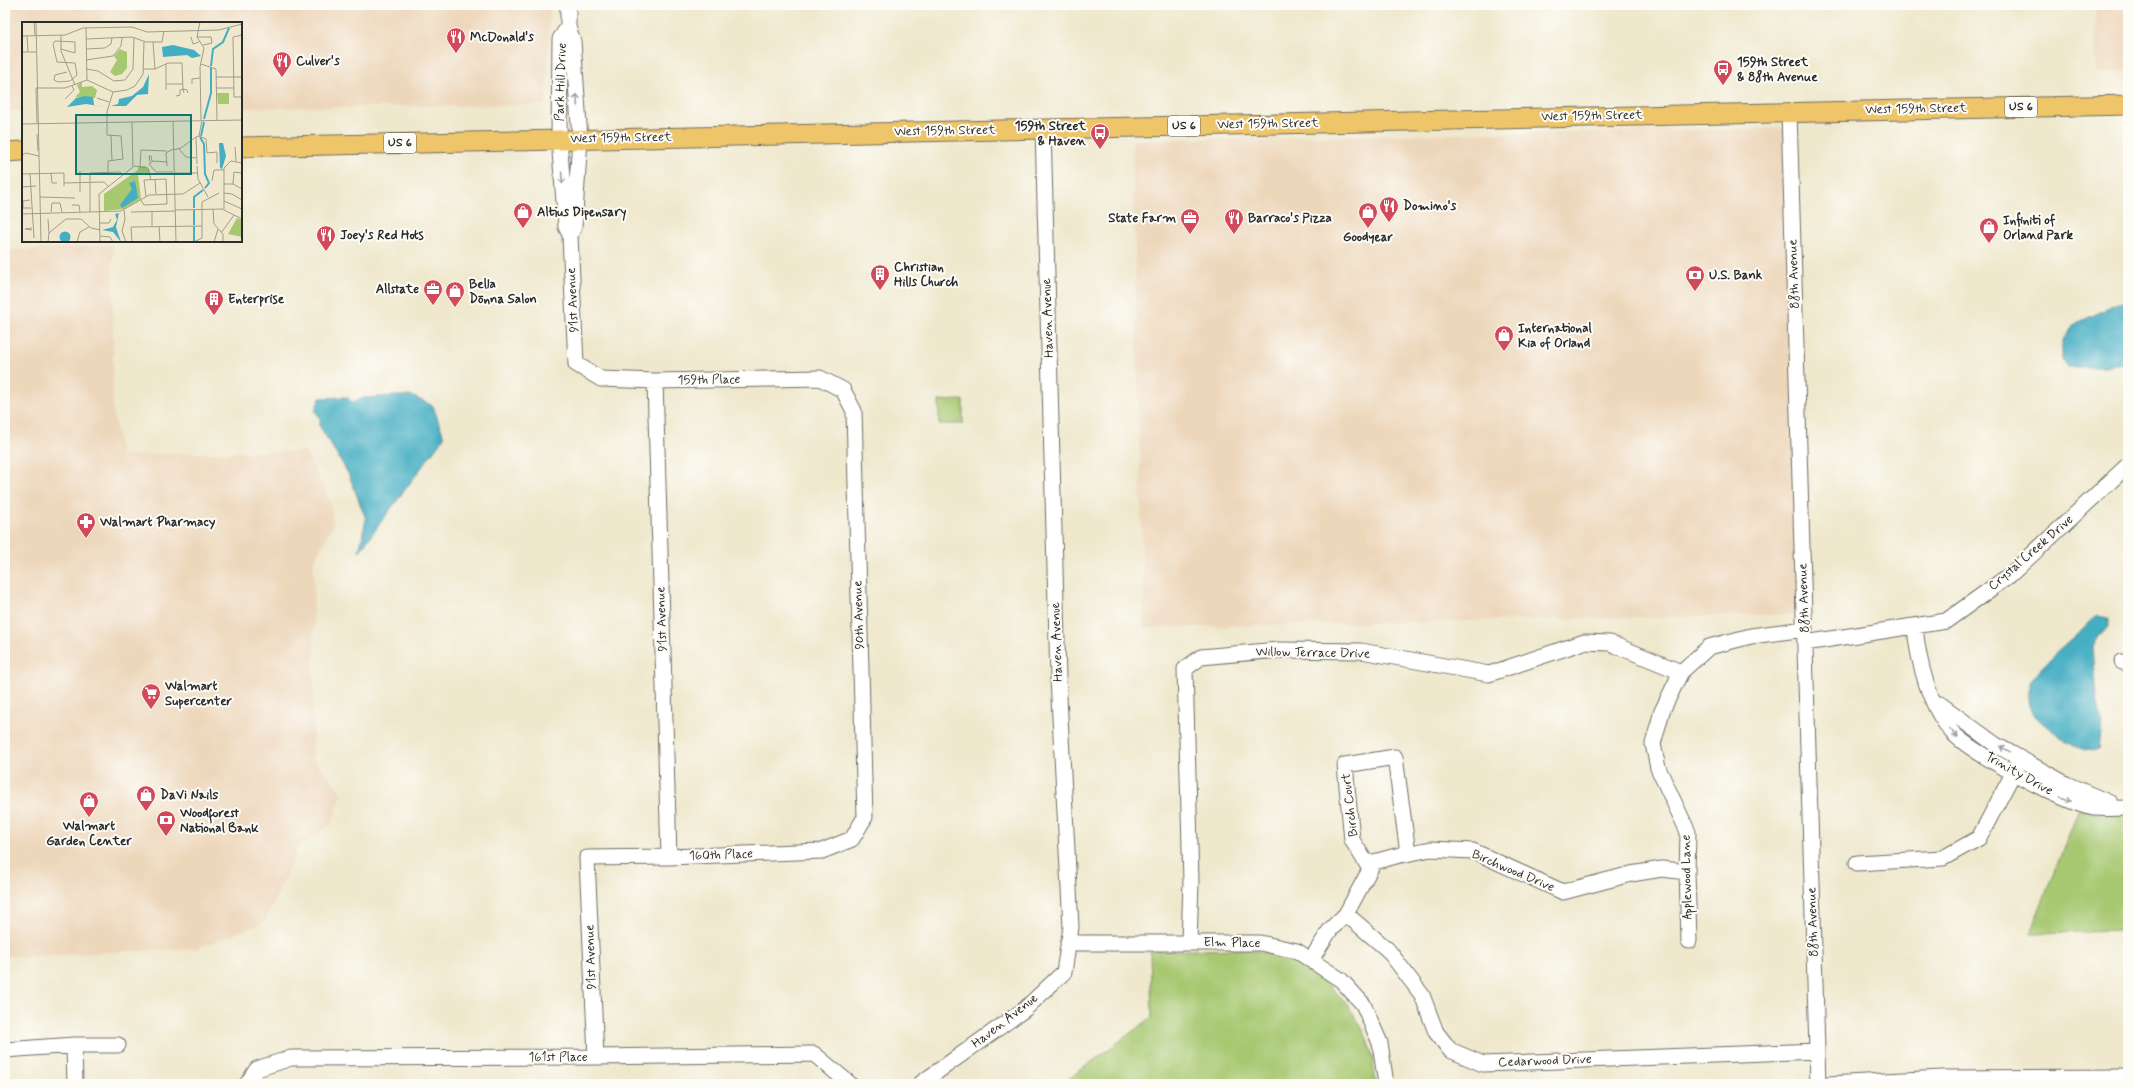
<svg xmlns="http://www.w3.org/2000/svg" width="2133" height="1089" font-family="Mynerve,sans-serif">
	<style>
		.built { fill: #edd7bb }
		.green { fill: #a7c871; stroke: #697a4e }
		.water { fill: #44aec3; stroke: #386c77 }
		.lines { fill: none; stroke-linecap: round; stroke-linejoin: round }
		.minor-casing { stroke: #706d64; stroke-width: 17 }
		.major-casing { stroke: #706d64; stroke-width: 21 }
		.minor { stroke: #fff; stroke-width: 15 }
		.major { stroke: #eec569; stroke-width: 19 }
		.oneway { stroke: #a0a0a0 }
		.labels { text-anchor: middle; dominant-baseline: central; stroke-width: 4; stroke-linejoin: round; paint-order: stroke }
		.shield { fill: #fdfcf7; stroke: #6a6a68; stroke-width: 1 }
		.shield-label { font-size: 12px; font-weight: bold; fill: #2b2b2b }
		.poi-label { font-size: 13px; font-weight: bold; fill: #2b2b2b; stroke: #fdfcf7; text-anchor: start }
		.street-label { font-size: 13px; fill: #2b2b2b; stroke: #fdfcf7 }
		.inset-river { fill: none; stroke: #44aec3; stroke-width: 2 }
		.inset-road { fill: none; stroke: #a19c8c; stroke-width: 1 }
		.view { fill: #0f766e; fill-opacity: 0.15; stroke: #0f766e; stroke-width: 2 }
		.inset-edge { fill: none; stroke: #2b2b2b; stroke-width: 2 }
	</style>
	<rect width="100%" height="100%" fill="#fdfcf7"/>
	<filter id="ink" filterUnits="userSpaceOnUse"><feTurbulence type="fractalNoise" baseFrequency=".025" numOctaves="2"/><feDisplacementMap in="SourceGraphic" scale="8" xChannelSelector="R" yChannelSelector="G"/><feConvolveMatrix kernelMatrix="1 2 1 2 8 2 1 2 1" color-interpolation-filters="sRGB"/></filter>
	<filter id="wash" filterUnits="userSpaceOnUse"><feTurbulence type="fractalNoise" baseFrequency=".012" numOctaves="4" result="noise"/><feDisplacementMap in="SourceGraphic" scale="16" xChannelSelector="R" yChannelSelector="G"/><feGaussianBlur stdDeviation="0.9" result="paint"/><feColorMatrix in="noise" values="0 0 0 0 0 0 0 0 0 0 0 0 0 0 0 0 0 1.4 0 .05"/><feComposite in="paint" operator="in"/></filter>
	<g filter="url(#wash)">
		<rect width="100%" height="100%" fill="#efe8cd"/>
		<path class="built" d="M 5,5 L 550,5 L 546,105 L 241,108 L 241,23 L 23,23 L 23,111 L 5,111 Z
			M 2095,5 L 2128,5 L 2128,72 L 2096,73 Z
			M 1786,128 L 1800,614 L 1144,628 L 1132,140 Z
			M 113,245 L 113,410 L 121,455 L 305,451 L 330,500 L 333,525 L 314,561 L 313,758 L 342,793 L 332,824 L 298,848 L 265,922 L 199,948 L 18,957 L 5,955 L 5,251 Z"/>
		<path class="green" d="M 963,400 L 963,424 L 939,424 L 939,401 Z
			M 2079,809 L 2100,815 L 2128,816 L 2128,931 L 2030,933 Z
			M 1242,949 C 1298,953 1345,987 1367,1039 C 1373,1053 1374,1069 1376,1084 L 1062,1084 L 1152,1017 L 1150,951 Z"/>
		<path class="water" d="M 2128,299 L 2128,363 L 2105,367 L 2068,367 L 2062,359 L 2062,341 L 2075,324 Z
			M 392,396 L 412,396 L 433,406 L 444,437 L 359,552 L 366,519 L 348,473 L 319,425 L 321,421 L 315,410 L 320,398 L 347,397 L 352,402 L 364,398 Z
			M 2098,616 L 2108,618 L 2108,627 L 2098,638 L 2093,647 L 2097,699 L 2102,725 L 2099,749 C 2084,754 2069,744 2058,735 C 2049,728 2036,719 2031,710 C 2027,702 2027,691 2030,683 C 2039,665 2082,631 2098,616 Z"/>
	</g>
	<g filter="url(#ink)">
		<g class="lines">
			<defs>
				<path id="minor" d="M 568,5 L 568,27 L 573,41 L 580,139 L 574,227 L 570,236 L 576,364 L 601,379 L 655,381 L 820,378 L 843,390 L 854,411 L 865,817 L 852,839 L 822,851 L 669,857 L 587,858 L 596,1057
					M 1789,112 L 1818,1084
					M 568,231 L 566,227 L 559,139 L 560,39 L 568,27
					M 655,381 L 669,857
					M 1915,627 C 1918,661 1929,706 1952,732 C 1971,753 2067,804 2094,808 C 2105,809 2117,808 2128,808
					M 1805,643 L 1946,621 L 2010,575 L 2128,465
					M 2122,662 L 2128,662
					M 1940,704 L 1996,745 L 2066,784 L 2110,803
					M 1857,863 L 1943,858 L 1979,838 L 2018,764
					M 1370,869 L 1352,840 L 1345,765 L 1395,757 L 1408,853
					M 1346,914 L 1388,950 L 1422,995 L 1436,1032 L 1450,1050 L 1483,1064 L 1817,1051
					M 1689,941 L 1687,872 L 1688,832 L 1658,768 L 1653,744 L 1662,711 L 1681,672 L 1709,647 L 1751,636 L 1805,629
					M 1068,943 L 1260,943 L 1297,951 L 1341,980 L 1363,1004 L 1380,1043 L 1386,1084
					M 1189,943 L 1191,882 L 1185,669 L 1201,657 L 1278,650 L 1361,651 L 1489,674 L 1584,642 L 1610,643 L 1681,672
					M 1311,960 L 1330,930 L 1346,914 L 1374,862 L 1396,856 L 1431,849 L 1473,851 L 1563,892 L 1631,874 L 1662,869 L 1687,872
					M 74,1045 L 75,1084
					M 5,1050 L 74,1045 L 118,1045
					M 247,1084 L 257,1069 L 291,1058 L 596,1057 L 814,1054 L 850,1084
					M 920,1084 L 1025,1009 L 1064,972 L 1071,927 L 1058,678 L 1043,129
					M 1828,1084 L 1942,1078 L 2128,1077"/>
				<path id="major" d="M 241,147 L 2128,105
					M 5,152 L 23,151"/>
			</defs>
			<use href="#minor" class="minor-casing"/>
			<use href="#major" class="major-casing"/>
			<use href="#minor" class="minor"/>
			<use href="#major" class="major"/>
		</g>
		<defs><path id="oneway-shaft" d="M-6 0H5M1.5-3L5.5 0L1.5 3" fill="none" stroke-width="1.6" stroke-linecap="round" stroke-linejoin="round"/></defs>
		<g class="oneway">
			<use href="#oneway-shaft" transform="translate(577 100) rotate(-94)"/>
			<use href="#oneway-shaft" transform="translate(562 178) rotate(86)"/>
			<use href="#oneway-shaft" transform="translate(1954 733) rotate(46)"/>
			<use href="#oneway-shaft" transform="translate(2005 749) rotate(-151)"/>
			<use href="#oneway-shaft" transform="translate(2066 799) rotate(22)"/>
		</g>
	</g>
	<defs>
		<symbol id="restaurant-pin" viewBox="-11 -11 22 30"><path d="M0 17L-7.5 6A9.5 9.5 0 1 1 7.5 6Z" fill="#d1495b" stroke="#fdfcf7"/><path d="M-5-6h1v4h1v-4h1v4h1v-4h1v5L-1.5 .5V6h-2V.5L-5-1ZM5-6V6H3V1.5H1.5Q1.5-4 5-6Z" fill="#fff"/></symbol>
		<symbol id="bus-pin" viewBox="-11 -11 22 30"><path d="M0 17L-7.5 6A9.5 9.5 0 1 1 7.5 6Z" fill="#d1495b" stroke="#fdfcf7"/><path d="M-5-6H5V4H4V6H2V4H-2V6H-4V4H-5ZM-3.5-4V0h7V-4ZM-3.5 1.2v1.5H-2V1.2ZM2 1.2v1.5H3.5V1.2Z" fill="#fff"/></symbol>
		<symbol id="shop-pin" viewBox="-11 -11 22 30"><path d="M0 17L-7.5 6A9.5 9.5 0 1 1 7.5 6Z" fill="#d1495b" stroke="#fdfcf7"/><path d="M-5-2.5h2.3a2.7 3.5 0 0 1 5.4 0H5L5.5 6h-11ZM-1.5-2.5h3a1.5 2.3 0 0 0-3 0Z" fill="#fff"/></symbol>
		<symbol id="office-pin" viewBox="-11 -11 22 30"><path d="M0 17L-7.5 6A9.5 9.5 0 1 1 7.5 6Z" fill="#d1495b" stroke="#fdfcf7"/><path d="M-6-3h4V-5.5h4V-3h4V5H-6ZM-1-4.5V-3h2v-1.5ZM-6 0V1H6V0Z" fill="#fff"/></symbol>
		<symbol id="building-pin" viewBox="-11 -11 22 30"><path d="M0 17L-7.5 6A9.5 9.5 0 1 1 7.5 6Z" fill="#d1495b" stroke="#fdfcf7"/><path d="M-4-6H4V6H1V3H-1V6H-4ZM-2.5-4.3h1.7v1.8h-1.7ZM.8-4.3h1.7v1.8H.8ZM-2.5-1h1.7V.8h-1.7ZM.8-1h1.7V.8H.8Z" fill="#fff"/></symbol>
		<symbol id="bank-pin" viewBox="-11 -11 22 30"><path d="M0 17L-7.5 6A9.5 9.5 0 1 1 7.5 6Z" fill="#d1495b" stroke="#fdfcf7"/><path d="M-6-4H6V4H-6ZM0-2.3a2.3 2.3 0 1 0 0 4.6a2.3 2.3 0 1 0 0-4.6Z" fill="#fff"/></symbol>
		<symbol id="pharmacy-pin" viewBox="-11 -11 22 30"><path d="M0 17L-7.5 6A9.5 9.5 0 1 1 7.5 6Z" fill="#d1495b" stroke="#fdfcf7"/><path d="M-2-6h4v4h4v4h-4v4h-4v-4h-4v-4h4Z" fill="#fff"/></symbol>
		<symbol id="supermarket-pin" viewBox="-11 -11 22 30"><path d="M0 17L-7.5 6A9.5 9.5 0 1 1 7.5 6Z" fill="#d1495b" stroke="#fdfcf7"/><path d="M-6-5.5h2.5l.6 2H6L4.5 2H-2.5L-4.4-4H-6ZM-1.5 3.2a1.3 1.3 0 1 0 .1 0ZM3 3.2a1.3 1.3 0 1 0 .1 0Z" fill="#fff"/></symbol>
	</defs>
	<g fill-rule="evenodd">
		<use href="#restaurant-pin" x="445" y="26" width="22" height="30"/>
		<use href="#restaurant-pin" x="271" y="50" width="22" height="30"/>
		<use href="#bus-pin" x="1712" y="58" width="22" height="30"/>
		<use href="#bus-pin" x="1089" y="122" width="22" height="30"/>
		<use href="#restaurant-pin" x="1378" y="195" width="22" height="30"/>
		<use href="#shop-pin" x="512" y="201" width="22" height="30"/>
		<use href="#shop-pin" x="1357" y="201" width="22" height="30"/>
		<use href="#office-pin" x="1179" y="207" width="22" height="30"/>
		<use href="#restaurant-pin" x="1223" y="207" width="22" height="30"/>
		<use href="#shop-pin" x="1978" y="216" width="22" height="30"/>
		<use href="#restaurant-pin" x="315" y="224" width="22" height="30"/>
		<use href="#building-pin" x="869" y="263" width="22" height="30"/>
		<use href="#bank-pin" x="1684" y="264" width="22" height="30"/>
		<use href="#office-pin" x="422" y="278" width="22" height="30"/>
		<use href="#shop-pin" x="444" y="280" width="22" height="30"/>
		<use href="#building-pin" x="203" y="288" width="22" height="30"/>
		<use href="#shop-pin" x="1493" y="324" width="22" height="30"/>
		<use href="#pharmacy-pin" x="75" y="511" width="22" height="30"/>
		<use href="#supermarket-pin" x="140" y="682" width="22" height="30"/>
		<use href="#shop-pin" x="135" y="784" width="22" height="30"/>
		<use href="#shop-pin" x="78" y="790" width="22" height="30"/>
		<use href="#bank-pin" x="155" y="809" width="22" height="30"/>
	</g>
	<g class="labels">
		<g class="shield">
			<rect x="2005" y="97" width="32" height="20" rx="3"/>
			<rect x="1168" y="116" width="32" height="20" rx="3"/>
			<rect x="384" y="133" width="32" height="20" rx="3"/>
		</g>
		<g class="shield-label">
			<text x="2021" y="107">US 6</text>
			<text x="1184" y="126">US 6</text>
			<text x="400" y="143">US 6</text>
		</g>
		<g class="poi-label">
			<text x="470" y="37">McDonald's</text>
			<text x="296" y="61">Culver's</text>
			<text x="1737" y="62">159th Street<tspan x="1737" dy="15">&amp; 88th Avenue</tspan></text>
			<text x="1086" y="126" text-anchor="end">159th Street<tspan x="1086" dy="15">&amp; Haven</tspan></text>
			<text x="1403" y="206">Domino's</text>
			<text x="537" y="212">Altius Dipensary</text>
			<text x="1176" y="218" text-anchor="end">State Farm</text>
			<text x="1248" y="218">Barraco's Pizza</text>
			<text x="2003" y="220">Infiniti of<tspan x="2003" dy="15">Orland Park</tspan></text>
			<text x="340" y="235">Joey's Red Hots</text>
			<text x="1368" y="237" text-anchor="middle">Goodyear</text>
			<text x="894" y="267">Christian<tspan x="894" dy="15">Hills Church</tspan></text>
			<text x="1709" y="275">U.S. Bank</text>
			<text x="469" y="284">Bella<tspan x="469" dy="15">Dōnna Salon</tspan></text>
			<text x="419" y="289" text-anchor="end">Allstate</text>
			<text x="228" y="299">Enterprise</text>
			<text x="1518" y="328">International<tspan x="1518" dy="15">Kia of Orland</tspan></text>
			<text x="100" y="522">Walmart Pharmacy</text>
			<text x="165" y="686">Walmart<tspan x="165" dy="15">Supercenter</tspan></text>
			<text x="160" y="795">DaVi Nails</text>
			<text x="180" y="813">Woodforest<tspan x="180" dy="15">National Bank</tspan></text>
			<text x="89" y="826" text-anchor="middle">Walmart<tspan x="89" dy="15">Garden Center</tspan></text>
		</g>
		<g class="street-label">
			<text transform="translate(561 82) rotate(-88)">Park Hill Drive</text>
			<text transform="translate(1916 109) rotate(-1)">West 159th Street</text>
			<text transform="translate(1592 116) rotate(-1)">West 159th Street</text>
			<text transform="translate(1268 124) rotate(-1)">West 159th Street</text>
			<text transform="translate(945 131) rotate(-1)">West 159th Street</text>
			<text transform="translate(621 138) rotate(-1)">West 159th Street</text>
			<text transform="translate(1794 274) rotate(-92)">88th Avenue</text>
			<text transform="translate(573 300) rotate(-93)">91st Avenue</text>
			<text transform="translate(1048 318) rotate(-92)">Haven Avenue</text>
			<text transform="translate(709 380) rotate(-1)">159th Place</text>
			<text transform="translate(2031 553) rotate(-41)">Crystal Creek Drive</text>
			<text transform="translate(1804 598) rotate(-92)">88th Avenue</text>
			<text transform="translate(859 615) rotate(-92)">90th Avenue</text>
			<text transform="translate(662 619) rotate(-92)">91st Avenue</text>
			<text transform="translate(1057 642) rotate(-92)">Haven Avenue</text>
			<text transform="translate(1313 653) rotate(1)">Willow Terrace Drive</text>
			<text transform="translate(2019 774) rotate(29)">Trinity Drive</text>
			<text transform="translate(1350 805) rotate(-97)">Birch Court</text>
			<text transform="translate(721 855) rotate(-2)">160th Place</text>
			<text transform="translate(1513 871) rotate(23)">Birchwood Drive</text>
			<text transform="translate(1687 877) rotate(-91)">Applewood Lane</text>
			<text transform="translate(1813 922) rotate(-92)">88th Avenue</text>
			<text transform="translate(1232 943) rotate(1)">Elm Place</text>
			<text transform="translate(591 957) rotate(-92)">91st Avenue</text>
			<text transform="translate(1005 1021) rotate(-38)">Haven Avenue</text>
			<text x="558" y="1057">161st Place</text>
			<text transform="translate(1545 1061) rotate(-2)">Cedarwood Drive</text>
		</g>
	</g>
	<g transform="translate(22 22)">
		<rect width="220" height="220" fill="#efe8cd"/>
		<path d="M 98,27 L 105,30 L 105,46 L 100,52 L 93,54 L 88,50 L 95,38 L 92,34 ZM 60,60 L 60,65 L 70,64 L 75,68 L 73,76 L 53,75 L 58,70 L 55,63 ZM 195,71 L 207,71 L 207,82 L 196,82 ZM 116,144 L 123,144 L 128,150 L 128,152 L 116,153 L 119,177 L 102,187 L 82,189 L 82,172 L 116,148 ZM 215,196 L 220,198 L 220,215 L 206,212 Z" fill="#a7c871"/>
		<path d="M 151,23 L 172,28 L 179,34 L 170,36 L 165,33 L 141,35 L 140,25 ZM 127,52 L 126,72 L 115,73 L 104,84 L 89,84 L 96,82 L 97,77 L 110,74 L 121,65 ZM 63,74 L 71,75 L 72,83 L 84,85 L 64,82 L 45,85 L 54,76 ZM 197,121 L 201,121 L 204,134 L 200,147 L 198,146 ZM 113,159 L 116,176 L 100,186 L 98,183 L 110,167 L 107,161 ZM 97,191 L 94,205 L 99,220 L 91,210 L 80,208 L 91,205 L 95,198 L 93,192 ZM37.5 215a5.5 5.5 0 1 1 11 0a5.5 5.5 0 1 1-11 0Z" fill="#44aec3"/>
		<path class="inset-river" d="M 189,44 L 191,27 L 201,20 L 207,6M 182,97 L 189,71 L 189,45M 179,114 L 182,100M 178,115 L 182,122 L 183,152 L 187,161 L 183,166M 172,186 L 172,175 L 181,168M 172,203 L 172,188M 172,204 L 172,219"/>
		<path class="inset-road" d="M 12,0 L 13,13M 14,0 L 19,220M 178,0 L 175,15 L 182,26 L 178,45 L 179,98M 64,6 L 65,58M 39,13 L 39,29 L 53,63M 220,13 L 211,15 L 212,75 L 220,75M 0,14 L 43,13 L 61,6 L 110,5 L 125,10 L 197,8 L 220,2M 5,14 L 6,30M 169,15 L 171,22 L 177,20M 175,15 L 189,15 L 190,21 L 181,23M 64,17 L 110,15 L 124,20 L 140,20 L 142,9M 131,20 L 133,47M 39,27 L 53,31 L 53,20 L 33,19 L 31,22 L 35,40 L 53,41 L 55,53 L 48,59 L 36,60 L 32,58 L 33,53 L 45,50M 64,27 L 83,26 L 89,22 L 90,16M 0,30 L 14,30M 64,38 L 91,34 L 99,24 L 100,16M 179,42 L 194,47 L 195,98M 64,47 L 76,49 L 92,59 L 103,58 L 111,47 L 112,16M 121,47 L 133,47 L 146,41 L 160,41 L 161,67 L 165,68 L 166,71M 194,55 L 220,55M 145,62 L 161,62M 170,62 L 170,57 L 178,56M 14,66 L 43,66 L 65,58 L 91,70 L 105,68 L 113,64 L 121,52 L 122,20M 14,66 L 15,101M 194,66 L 212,66M 144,68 L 144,42M 154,74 L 158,73 L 158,68 L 161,67 L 162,71M 75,76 L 87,80M 43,77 L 52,68 L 50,64M 151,99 L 154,220M 0,102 L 220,98M 15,112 L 16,129M 89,113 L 90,139M 177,114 L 184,117 L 185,131 L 195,130 L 195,141M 177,114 L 180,98M 213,125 L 214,139M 157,127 L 164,135 L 174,136M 151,128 L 159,126 L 174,115M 0,133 L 4,131 L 17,134M 128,140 L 127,134 L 129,134 L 130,139M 127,142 L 134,150 L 151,150M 127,142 L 131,139 L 145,140M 175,142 L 174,115 L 177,114M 112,144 L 126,146 L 129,158M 118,144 L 119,128 L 145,129M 145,144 L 144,131 L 151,127M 175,144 L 176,157 L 186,175M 58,149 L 58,170M 86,150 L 86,139 L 101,137 L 99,114 L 85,113 L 85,90 L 91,70M 29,151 L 30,161 L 35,161M 152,151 L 175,151M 0,152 L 42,151 L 42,164M 8,152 L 12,216M 133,158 L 134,172M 190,159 L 192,148 L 202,148M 42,161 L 82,160 L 86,164M 202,162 L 211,162 L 220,167M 211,162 L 212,150 L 220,151M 0,165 L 14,164M 202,171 L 210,172 L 220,178M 18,175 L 53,176M 8,178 L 1,179 L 1,186 L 9,186M 119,178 L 122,183 L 145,182 L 144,157 L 122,158 L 124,175M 202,179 L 220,187M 50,183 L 57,183 L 58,190M 191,187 L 192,202 L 201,212 L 201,220M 202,187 L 202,146 L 209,139 L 220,141M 102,188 L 103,197 L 100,209 L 104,220M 153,188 L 200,187 L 220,197M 130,189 L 130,204M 29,190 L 30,181 L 38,181 L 40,190M 68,190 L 68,151 L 98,150 L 101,153M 109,190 L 153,189M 0,192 L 99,189 L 127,173 L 161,172 L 178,161M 26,197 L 27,211M 78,201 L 87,201 L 89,197M 137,204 L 138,220M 10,206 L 3,207 L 10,208M 199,211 L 212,193M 78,214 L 88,215 L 91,220M 26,220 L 27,211 L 44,197 L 59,197 L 69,206 L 78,208M 55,220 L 58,210 L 67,205M 78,220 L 77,172 L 111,145 L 110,100M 110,220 L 109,205 L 180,204M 172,220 L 180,216 L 180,180 L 197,171M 192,220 L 196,207"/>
		<path class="view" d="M 54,93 L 169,93 L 169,152 L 54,152 Z"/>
		<rect width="220" height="220" class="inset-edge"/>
	</g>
	<rect width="2133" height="1089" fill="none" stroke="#fdfcf7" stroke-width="20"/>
</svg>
